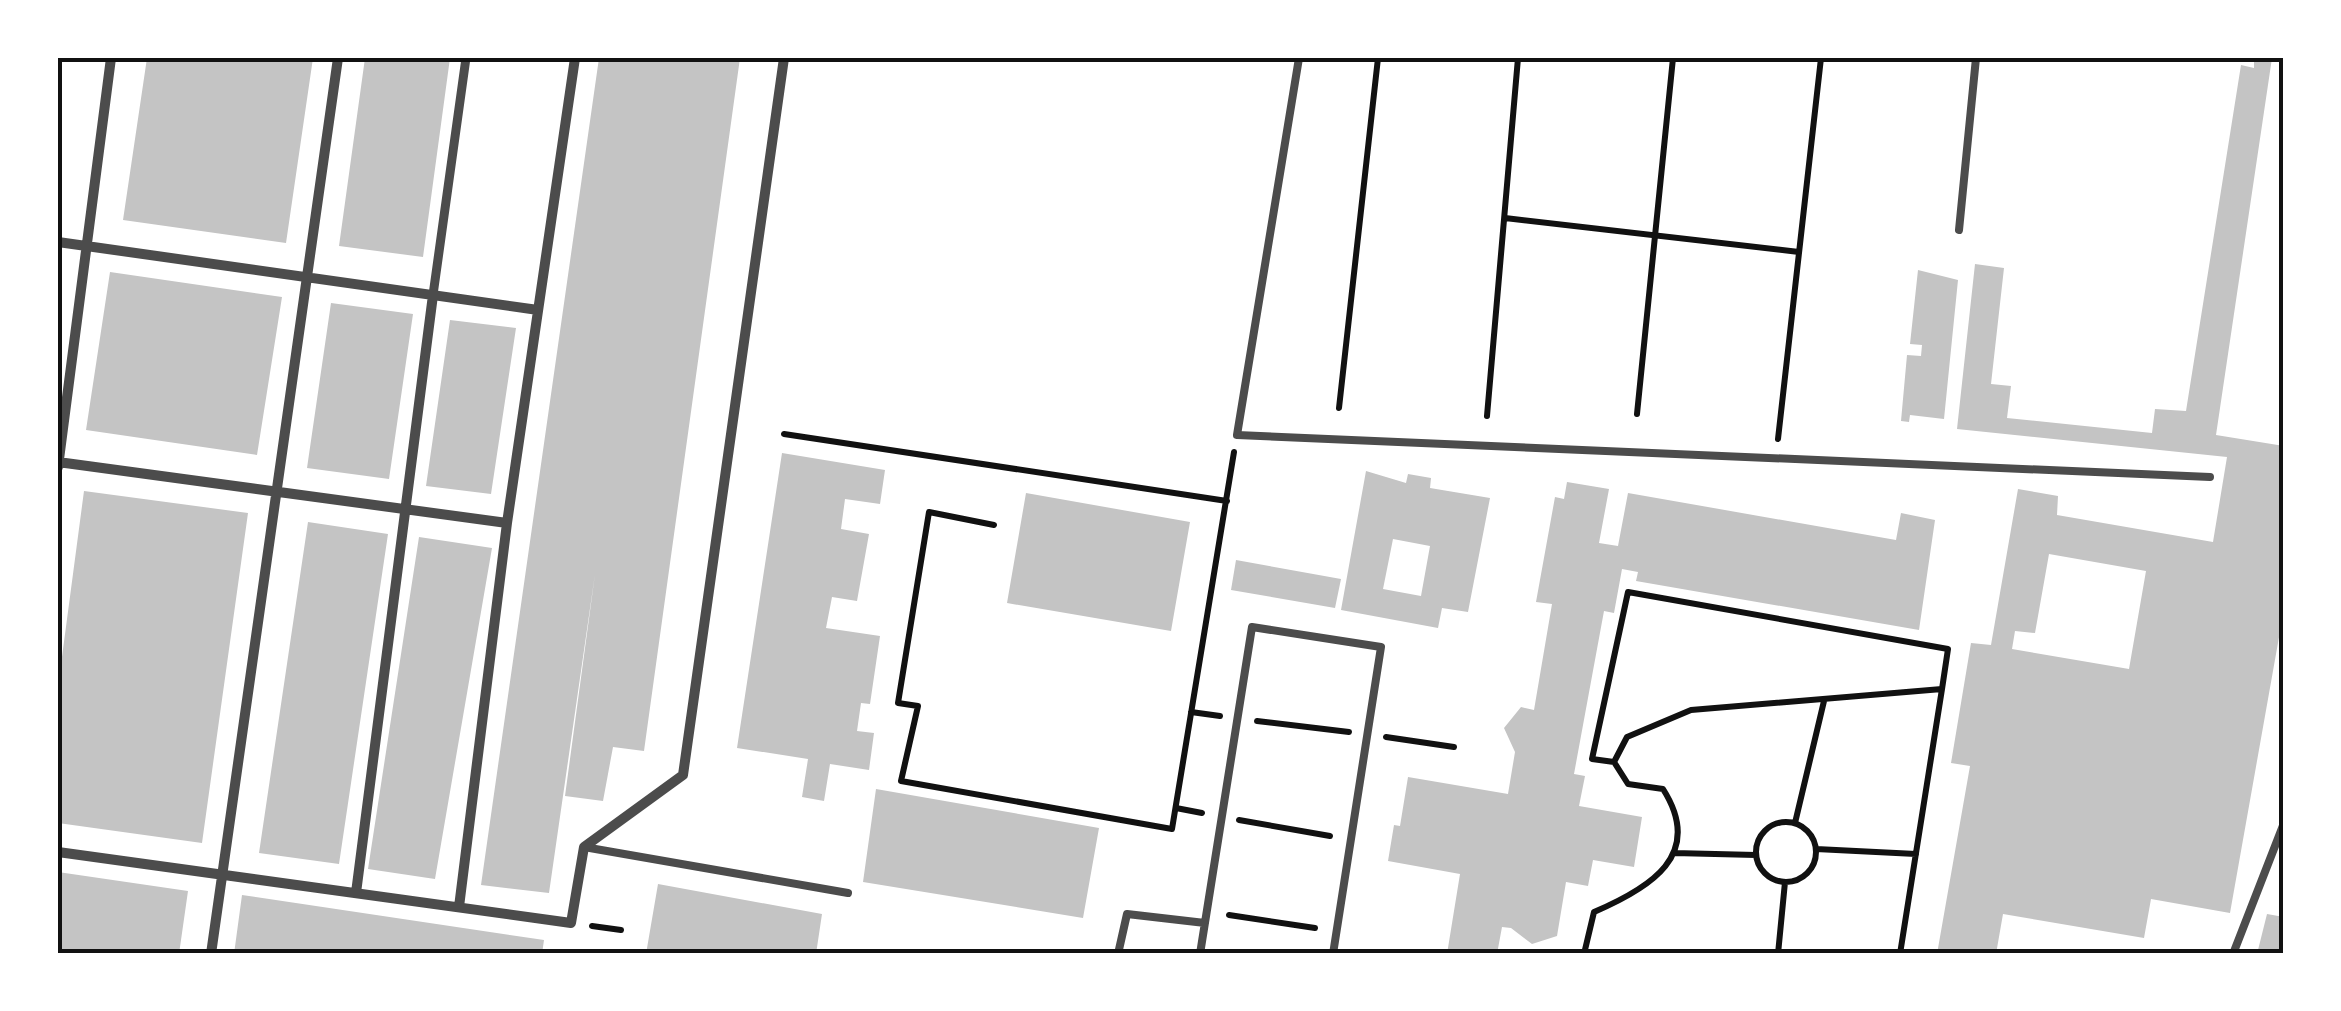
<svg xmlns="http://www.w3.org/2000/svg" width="2341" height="1011" font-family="Jost,sans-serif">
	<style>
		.building { fill: #c4c4c4; fill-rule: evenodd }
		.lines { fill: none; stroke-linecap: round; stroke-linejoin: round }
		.path { stroke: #111; stroke-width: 6 }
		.service { stroke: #4c4c4c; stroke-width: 8 }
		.pedestrian { stroke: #4c4c4c; stroke-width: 9 }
		.minor { stroke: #4c4c4c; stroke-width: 10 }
		.neatline { fill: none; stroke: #111; stroke-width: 4 }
	</style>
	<rect width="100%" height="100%" fill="#fff"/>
	<path class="building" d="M 147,58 L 313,58 L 286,243 L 123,220 Z
		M 365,58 L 450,58 L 423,257 L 339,246 Z
		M 599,58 L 740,58 L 644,751 L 613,747 L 603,801 L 565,796 L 595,574 L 549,893 L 481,885 Z
		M 2254,58 L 2272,58 L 2216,435 L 2284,446 L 2284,609 L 2230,913 L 2151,899 L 2144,938 L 2003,914 L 1996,954 L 1937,954 L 1970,766 L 1951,763 L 1971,643 L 1991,645 L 2018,489 L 2058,496 L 2057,515 L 2213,542 L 2227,457 L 1957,429 L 1975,264 L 2004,268 L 1991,384 L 2011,386 L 2007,418 L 2152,433 L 2155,409 L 2186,411 L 2241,65 L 2254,68 ZM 2049,554 L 2146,571 L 2129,669 L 2012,649 L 2015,631 L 2035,633 Z
		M 1918,270 L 1958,280 L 1944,419 L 1910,415 L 1909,422 L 1901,421 L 1907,355 L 1921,356 L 1922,345 L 1910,344 Z
		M 110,272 L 282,297 L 257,455 L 86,430 Z
		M 331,303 L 413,314 L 389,479 L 307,468 Z
		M 450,320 L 516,328 L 491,494 L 426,486 Z
		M 782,453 L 885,470 L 880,504 L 845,499 L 841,529 L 869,534 L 857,601 L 832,597 L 826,628 L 880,636 L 870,704 L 861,703 L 857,731 L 874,733 L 869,770 L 830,764 L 824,801 L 802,797 L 808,759 L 737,748 Z
		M 1366,471 L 1406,483 L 1408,474 L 1431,478 L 1430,488 L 1490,498 L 1468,612 L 1442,608 L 1438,628 L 1341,610 ZM 1393,539 L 1430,546 L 1421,596 L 1383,589 Z
		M 1567,482 L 1609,489 L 1599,543 L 1618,546 L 1628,493 L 1896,540 L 1901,513 L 1935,520 L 1919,630 L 1636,581 L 1638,572 L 1622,569 L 1614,613 L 1604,611 L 1574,774 L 1585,776 L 1579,806 L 1642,817 L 1634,867 L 1593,860 L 1588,886 L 1566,882 L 1557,936 L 1532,944 L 1511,928 L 1502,927 L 1497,954 L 1447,954 L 1460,874 L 1388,861 L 1394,825 L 1400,826 L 1408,777 L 1508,794 L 1515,752 L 1504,728 L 1521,707 L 1534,710 L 1552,604 L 1536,602 L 1555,497 L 1564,499 Z
		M 84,491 L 248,513 L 202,843 L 58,823 L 58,687 Z
		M 1026,493 L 1190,522 L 1171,631 L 1007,603 Z
		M 308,522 L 388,534 L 339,864 L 259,853 Z
		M 419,537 L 492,548 L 435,879 L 368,869 Z
		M 1236,560 L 1341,579 L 1335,608 L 1231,590 Z
		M 876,789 L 1099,828 L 1083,918 L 863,882 Z
		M 58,872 L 188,891 L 179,954 L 58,954 Z
		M 658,884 L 822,914 L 816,954 L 646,954 Z
		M 242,895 L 544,940 L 542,954 L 234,954 Z
		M 2267,914 L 2284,917 L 2284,954 L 2257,954 Z"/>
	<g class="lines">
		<path class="path" d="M 1505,218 L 1799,252
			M 1339,408 L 1378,58
			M 1637,414 L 1673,58
			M 1487,416 L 1518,58
			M 784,434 L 1227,501
			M 1778,439 L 1821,58
			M 994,525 L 929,512 L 898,703 L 918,706 L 901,781 L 1172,829 L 1234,452
			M 1191,712 L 1220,716
			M 1257,721 L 1349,732
			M 1386,737 L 1454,747
			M 1176,808 L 1202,813
			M 1239,820 L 1330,836
			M1756 852a30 30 0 1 1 60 0a30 30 0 1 1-60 0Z
			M 1795,823 L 1824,701
			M 1816,849 L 1916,854
			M 1674,853 L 1756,855
			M 1229,915 L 1315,928
			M 592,926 L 621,930
			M 1584,954 L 1594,912 C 1650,888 1705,855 1663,789 L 1628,784 L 1614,762 L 1592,759 L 1628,592 L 1948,649 L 1942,689 L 1691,710 L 1627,737 L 1614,762
			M 1778,954 L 1785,882
			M 1900,954 L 1942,689"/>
		<path class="service" d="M 1299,58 L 1237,435 L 2210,477
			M 1959,230 L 1976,58
			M 584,847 L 848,893
			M 1118,954 L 1127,914 L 1205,923
			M 1200,954 L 1252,627 L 1381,647 L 1333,954
			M 2233,954 L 2284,823"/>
		<path class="pedestrian" d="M 433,295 L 466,58"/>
		<path class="minor" d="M 58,242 L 538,310
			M 58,462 L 507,523
			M 58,467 L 111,58
			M 58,852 L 571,923 L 584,847 L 683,775 L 784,58
			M 356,893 L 433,295
			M 459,907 L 507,523 L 575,58
			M 211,954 L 338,58"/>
	</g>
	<rect width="2341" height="1011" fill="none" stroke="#ffffff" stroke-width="120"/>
	<rect x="60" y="60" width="2221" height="891" class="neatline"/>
</svg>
